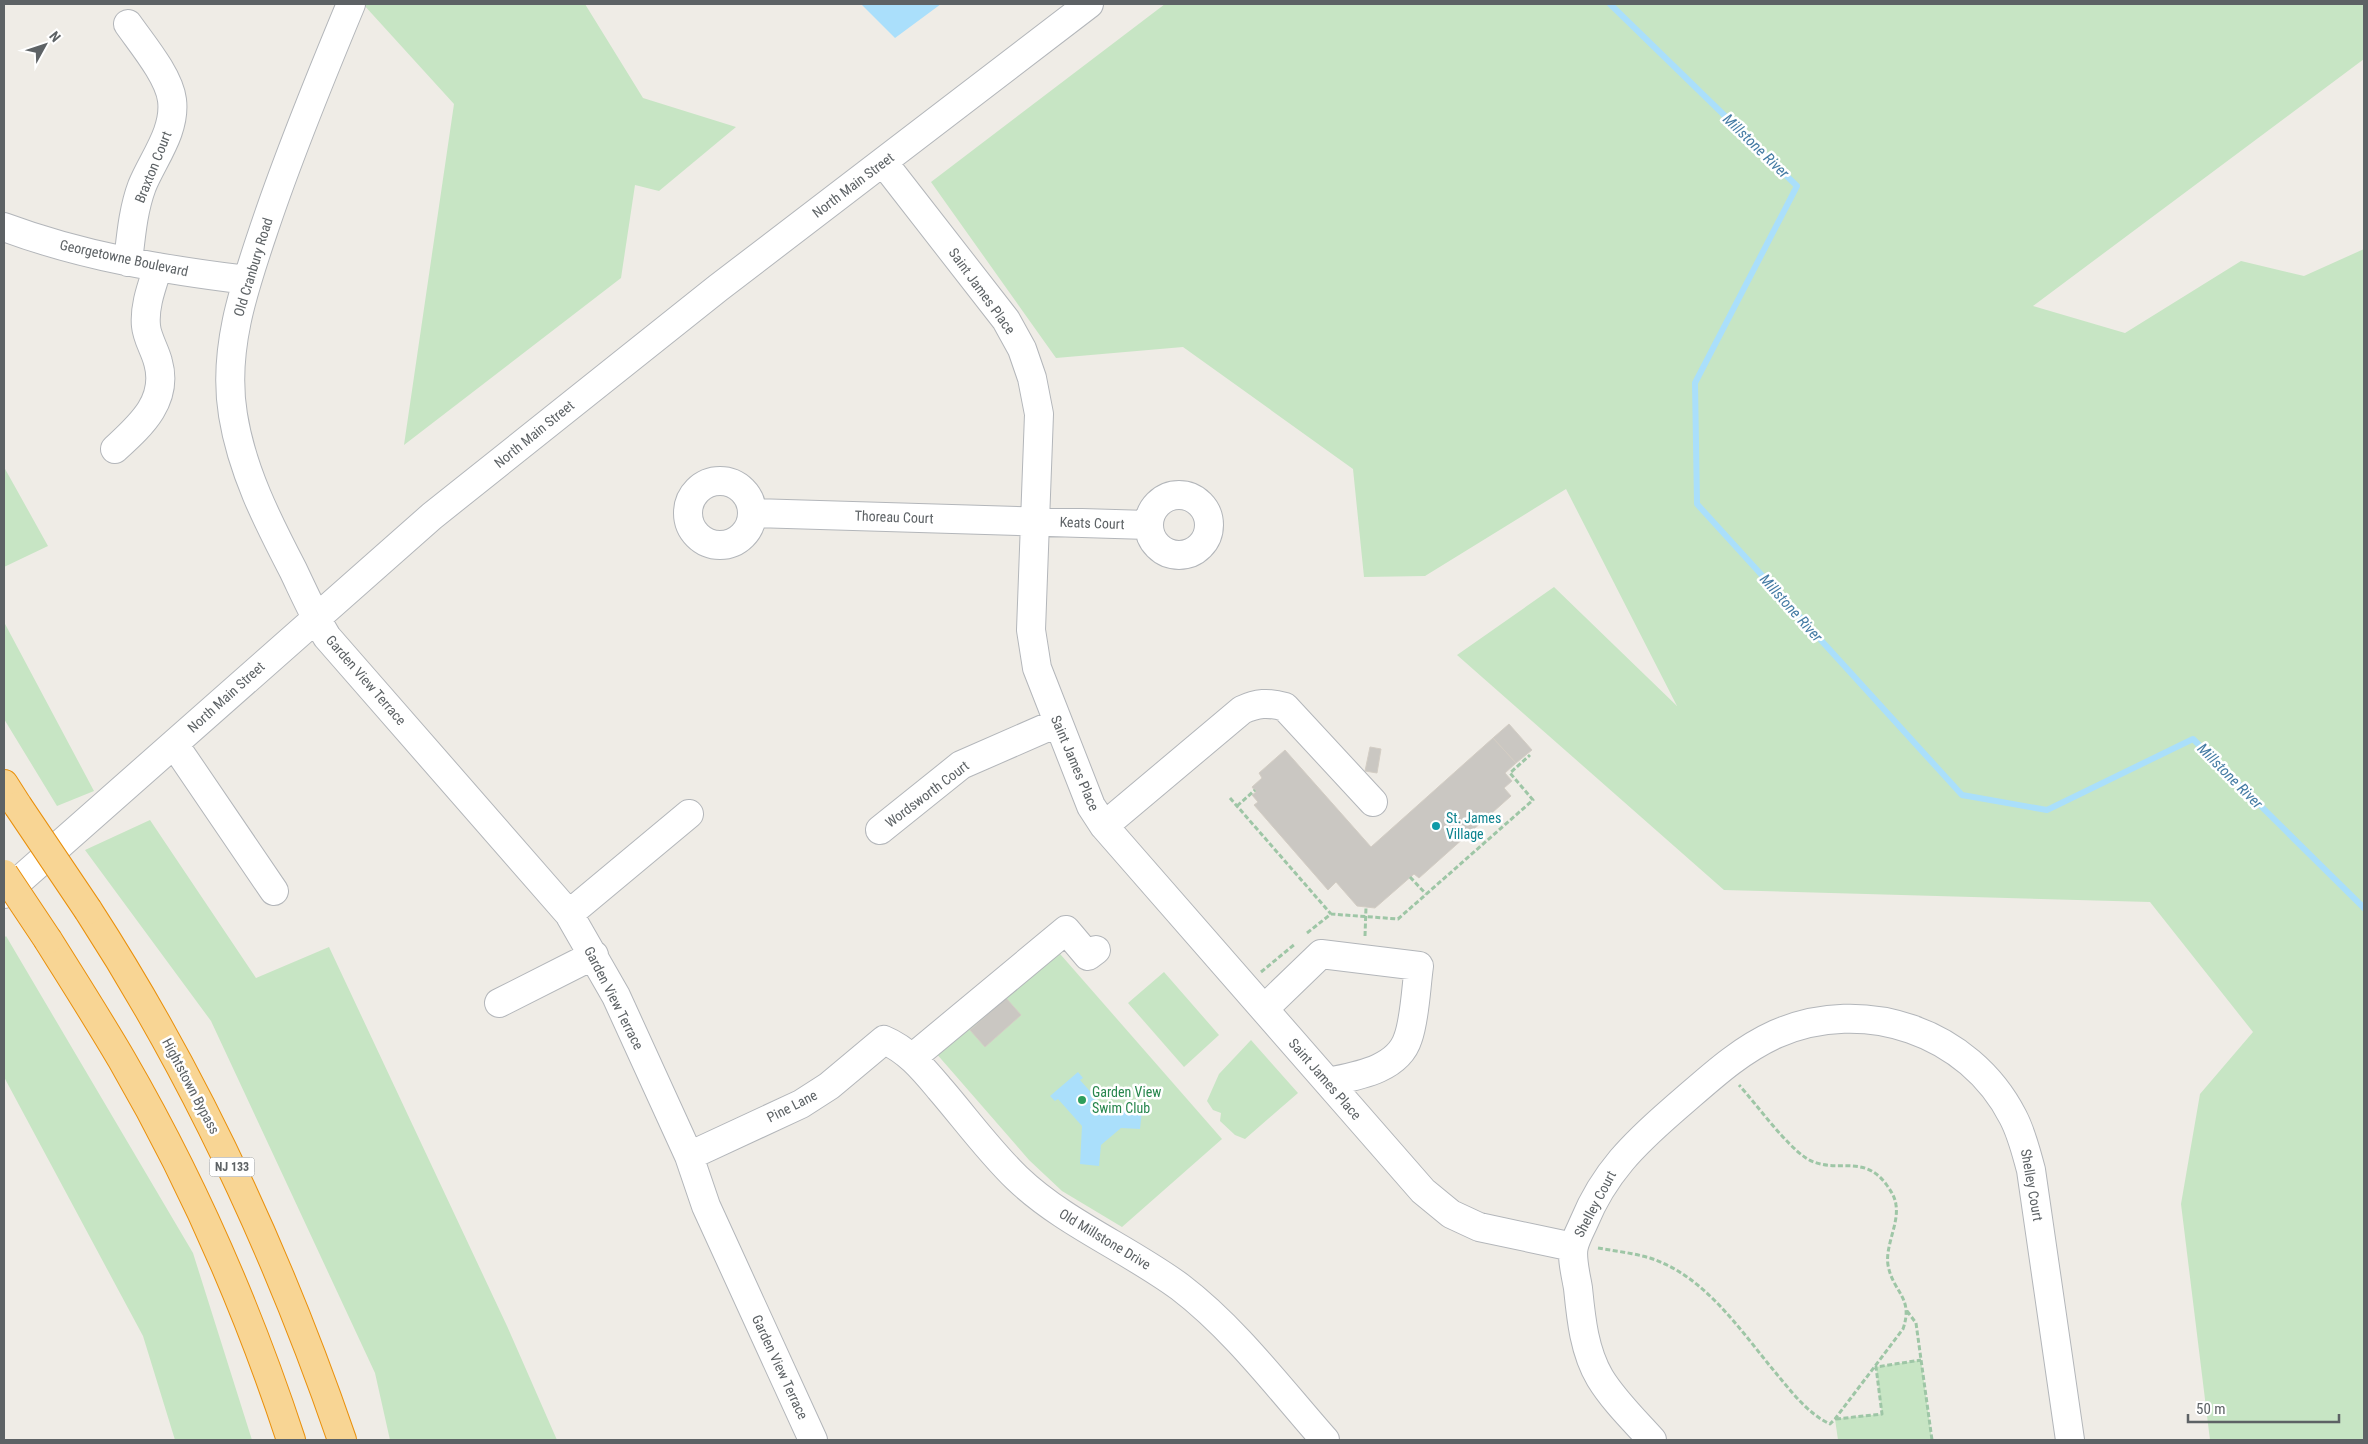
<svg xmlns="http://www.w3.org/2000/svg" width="2368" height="1444" font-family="'Roboto Condensed',sans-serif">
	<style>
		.green { fill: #c7e5c4 }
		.water { fill: #aadffb }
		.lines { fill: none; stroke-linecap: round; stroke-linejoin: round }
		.stream { stroke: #aadffb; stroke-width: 6 }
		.building { fill: #cac7c2; stroke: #d3cdc4 }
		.minor-casing { stroke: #b3b6ba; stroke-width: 30 }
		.highway-casing { stroke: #e9900c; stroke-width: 30 }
		.path { stroke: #9ec6a6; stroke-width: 3; stroke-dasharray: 5 2.5; stroke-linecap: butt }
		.minor { stroke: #fff; stroke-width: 28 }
		.highway { stroke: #f8d594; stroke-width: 28 }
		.highway-bridge-casing { stroke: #e9900c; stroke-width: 30; stroke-linecap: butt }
		.highway-bridge { stroke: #f8d594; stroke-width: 28 }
		.culture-dot { fill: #0f9aa8; stroke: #fff; stroke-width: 2 }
		.leisure-dot { fill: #2e9e5b; stroke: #fff; stroke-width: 2 }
		.labels { text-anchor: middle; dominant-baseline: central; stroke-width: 5; stroke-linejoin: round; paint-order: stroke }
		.shield { fill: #fff; stroke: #8e9193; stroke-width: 1 }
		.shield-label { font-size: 12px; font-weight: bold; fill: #5d6265 }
		.street-label { font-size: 14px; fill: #5d6265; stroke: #fff }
		.culture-label { font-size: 14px; fill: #0d838f; stroke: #fff; text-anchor: start }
		.leisure-label { font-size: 14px; fill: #27864d; stroke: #fff; text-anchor: start }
		.water-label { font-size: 15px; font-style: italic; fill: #447ba4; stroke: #fff }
	</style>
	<rect width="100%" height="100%" fill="#efece6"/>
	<path class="green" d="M 363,4 L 585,4 L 643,98 L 736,127 L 659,191 L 635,185 L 621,278 L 404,445 L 454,104 Z
		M 1165,4 L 2364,4 L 2364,59 L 2033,306 L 2125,333 L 2241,261 L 2304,276 L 2364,249 L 2364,1440 L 2210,1440 L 2181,1204 L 2200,1094 L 2253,1032 L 2150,902 L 1724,890 L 1457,655 L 1554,587 L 1677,706 L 1566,489 L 1425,576 L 1364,577 L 1353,469 L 1183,347 L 1056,358 L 931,182 Z
		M 4,467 L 48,546 L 4,567 Z
		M 4,622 L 94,791 L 57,806 L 4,719 Z
		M 150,820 L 256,978 L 329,947 L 507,1326 L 557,1440 L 390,1440 L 375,1373 L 211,1021 L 85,850 Z
		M 6,936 L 193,1253 L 252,1440 L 175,1440 L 143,1336 L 4,1077 L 4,938 Z
		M 1054,947 L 1222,1139 L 1122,1227 L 1062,1191 L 1029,1160 L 935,1052 Z
		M 1164,972 L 1219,1035 L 1184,1067 L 1128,1003 Z
		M 1251,1040 L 1298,1093 L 1245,1139 L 1235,1135 L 1220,1121 L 1221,1113 L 1213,1110 L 1207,1101 L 1219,1074 Z
		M 1921,1360 L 1932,1440 L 1838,1440 L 1835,1419 L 1882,1414 L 1876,1367 Z"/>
	<path class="water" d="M 861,4 L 941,4 L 895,38 Z
		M 1078,1072 L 1083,1078 L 1080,1080 L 1104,1107 L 1142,1110 L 1140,1129 L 1121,1128 L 1101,1145 L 1099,1166 L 1080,1164 L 1082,1126 L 1058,1099 L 1055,1101 L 1050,1096 Z"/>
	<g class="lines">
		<path class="stream" d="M 1610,4 L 1797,186 L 1695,383 L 1697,504 L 1962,795 L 2047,810 L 2193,739 L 2364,908"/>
	</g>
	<path class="building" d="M 1509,724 L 1532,750 L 1516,763 L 1493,738 Z
		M 1493,738 L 1516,763 L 1505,773 L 1512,781 L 1504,788 L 1511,796 L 1419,878 L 1414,874 L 1375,908 L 1357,906 L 1336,882 L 1328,890 L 1254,805 L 1258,802 L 1252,795 L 1256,792 L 1252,787 L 1262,778 L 1259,773 L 1285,750 L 1371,847 Z
		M 1370,747 L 1381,749 L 1377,773 L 1365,771 Z
		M 1006,998 L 1021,1015 L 985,1047 L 970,1030 Z"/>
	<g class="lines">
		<defs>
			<path id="minor" d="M 351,4 C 321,76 291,149 266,223 C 245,285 222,349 233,415 C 242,471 267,520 293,570 C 304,593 314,616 327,637 L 569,914 L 616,996 L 689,1156 L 706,1206 L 813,1440
				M 883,162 L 1006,320 L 1022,349 L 1032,378 L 1039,414 L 1031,630 L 1037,668 L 1091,806 L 1104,826 L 1423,1191 L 1451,1214 L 1479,1227 L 1573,1247
				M 4,227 C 82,256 164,270 247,280
				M 128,262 C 131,236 133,210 142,186 C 153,159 176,131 172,100 C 169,76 142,44 128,24
				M 115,449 C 140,426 169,401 158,362 C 155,350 147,338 146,326 C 144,306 152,286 158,267
				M688 513a32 32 0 1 1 64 0a32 32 0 1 1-64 0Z
				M1149 525a30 30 0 1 1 60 0a30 30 0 1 1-60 0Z
				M 752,513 L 1148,525
				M 174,744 L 274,891
				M 1104,826 L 1242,710 C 1257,703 1268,702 1285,707 L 1373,802
				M 880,830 L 961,765 L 1057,723
				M 4,894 L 432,516 L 718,288 L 1089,4
				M 569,914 L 689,814
				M 499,1003 L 594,955
				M 1264,1009 L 1321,954 L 1419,966 C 1416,987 1415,1019 1408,1038 C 1398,1070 1356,1076 1328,1082
				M 912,1058 L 1066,930 L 1088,956 L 1096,950
				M 689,1156 L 801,1104 L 829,1086 L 884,1040 C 908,1050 924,1070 940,1089 C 965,1118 989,1151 1017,1178 C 1064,1223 1127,1248 1180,1287 C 1234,1328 1280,1389 1325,1440
				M 1652,1440 C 1635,1421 1614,1401 1600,1378 C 1584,1351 1581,1318 1578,1288 C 1576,1276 1571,1257 1574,1246 C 1576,1238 1581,1229 1584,1222 C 1604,1173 1634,1144 1673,1110 C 1706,1082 1736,1052 1776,1034 C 1864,996 1969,1031 2013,1117 C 2022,1134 2026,1152 2031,1170 L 2070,1440"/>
			<path id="highway" d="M 4,784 L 18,806
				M 88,910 C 195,1075 278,1254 342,1440
				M 48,940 C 73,980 98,1019 122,1060 C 191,1179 248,1309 291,1440"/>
		</defs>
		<use href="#minor" class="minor-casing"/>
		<use href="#highway" class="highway-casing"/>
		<path class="path" d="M 1230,798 L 1331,914
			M 1237,806 L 1255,790
			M 1410,877 L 1426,894
			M 1307,933 L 1331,914 L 1398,919 L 1533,800 L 1510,773 L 1530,755
			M 1365,936 L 1366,907
			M 1261,972 L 1295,944
			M 1598,1248 C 1615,1251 1633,1253 1650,1258 C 1705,1276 1740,1330 1775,1372 C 1790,1390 1808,1414 1830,1424 L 1835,1419 L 1903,1329 C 1914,1297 1893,1293 1888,1265 C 1885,1246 1899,1224 1896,1205 C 1895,1197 1891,1191 1886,1184 C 1862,1152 1834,1176 1806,1158 C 1785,1144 1757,1105 1739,1085
			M 1907,1311 L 1916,1323 L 1932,1440
			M 1836,1419 L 1882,1414 L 1876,1367 L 1921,1360"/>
		<use href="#minor" class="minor"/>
		<use href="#highway" class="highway"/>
		<defs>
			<path id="highway-bridge" d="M 18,806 L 88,910
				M 4,874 L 48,940"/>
		</defs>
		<use href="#highway-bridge" class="highway-bridge-casing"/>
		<use href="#highway-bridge" class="highway-bridge"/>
	</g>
	<circle class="culture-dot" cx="1436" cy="826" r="5"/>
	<circle class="leisure-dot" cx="1082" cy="1100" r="5"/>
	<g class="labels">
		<rect class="shield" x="209.5" y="1157.5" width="45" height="19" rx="4"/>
		<g class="shield-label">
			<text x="232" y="1167">NJ 133</text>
		</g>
		<g class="street-label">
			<text transform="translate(153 167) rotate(-68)">Braxton Court</text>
			<text transform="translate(853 185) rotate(-37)">North Main Street</text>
			<text transform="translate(124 258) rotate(12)">Georgetowne Boulevard</text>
			<text transform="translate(253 267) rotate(-73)">Old Cranbury Road</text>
			<text transform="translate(982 291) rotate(54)">Saint James Place</text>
			<text transform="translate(534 434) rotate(-39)">North Main Street</text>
			<text transform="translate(894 517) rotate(2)">Thoreau Court</text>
			<text transform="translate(1092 523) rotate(2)">Keats Court</text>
			<text transform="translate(366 680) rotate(49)">Garden View Terrace</text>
			<text transform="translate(226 697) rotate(-42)">North Main Street</text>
			<text transform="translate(1075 763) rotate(67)">Saint James Place</text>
			<text transform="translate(927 794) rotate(-37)">Wordsworth Court</text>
			<text transform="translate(614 998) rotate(63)">Garden View Terrace</text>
			<text transform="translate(1325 1079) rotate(49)">Saint James Place</text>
			<text transform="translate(191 1086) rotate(62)">Hightstown Bypass</text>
			<text transform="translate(792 1106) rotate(-27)">Pine Lane</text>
			<text transform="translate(2032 1185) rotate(80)">Shelley Court</text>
			<text transform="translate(1595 1204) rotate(-62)">Shelley Court</text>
			<text transform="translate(1105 1239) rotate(31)">Old Millstone Drive</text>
			<text transform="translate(780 1367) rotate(65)">Garden View Terrace</text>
		</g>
		<g class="culture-label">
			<text x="1446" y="818">St. James<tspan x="1446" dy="16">Village</tspan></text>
		</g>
		<g class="leisure-label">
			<text x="1092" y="1092">Garden View<tspan x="1092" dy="16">Swim Club</tspan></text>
		</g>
		<g class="water-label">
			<text transform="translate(1756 146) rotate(44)">Millstone River</text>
			<text transform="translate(1791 608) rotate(48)">Millstone River</text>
			<text transform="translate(2230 776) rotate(45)">Millstone River</text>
		</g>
	</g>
	<rect width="2368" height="1444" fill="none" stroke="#5d6265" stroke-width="10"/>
	<g transform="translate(45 45) rotate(50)" stroke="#ffffff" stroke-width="4" paint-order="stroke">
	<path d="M0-4L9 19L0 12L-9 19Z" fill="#5d6265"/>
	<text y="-8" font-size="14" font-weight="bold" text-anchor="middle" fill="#5d6265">N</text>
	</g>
	<path d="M2188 1414v8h151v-8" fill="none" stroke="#5d6265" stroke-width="2.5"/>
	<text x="2196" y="1414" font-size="15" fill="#5d6265" stroke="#ffffff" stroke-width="4" paint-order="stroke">50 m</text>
</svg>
